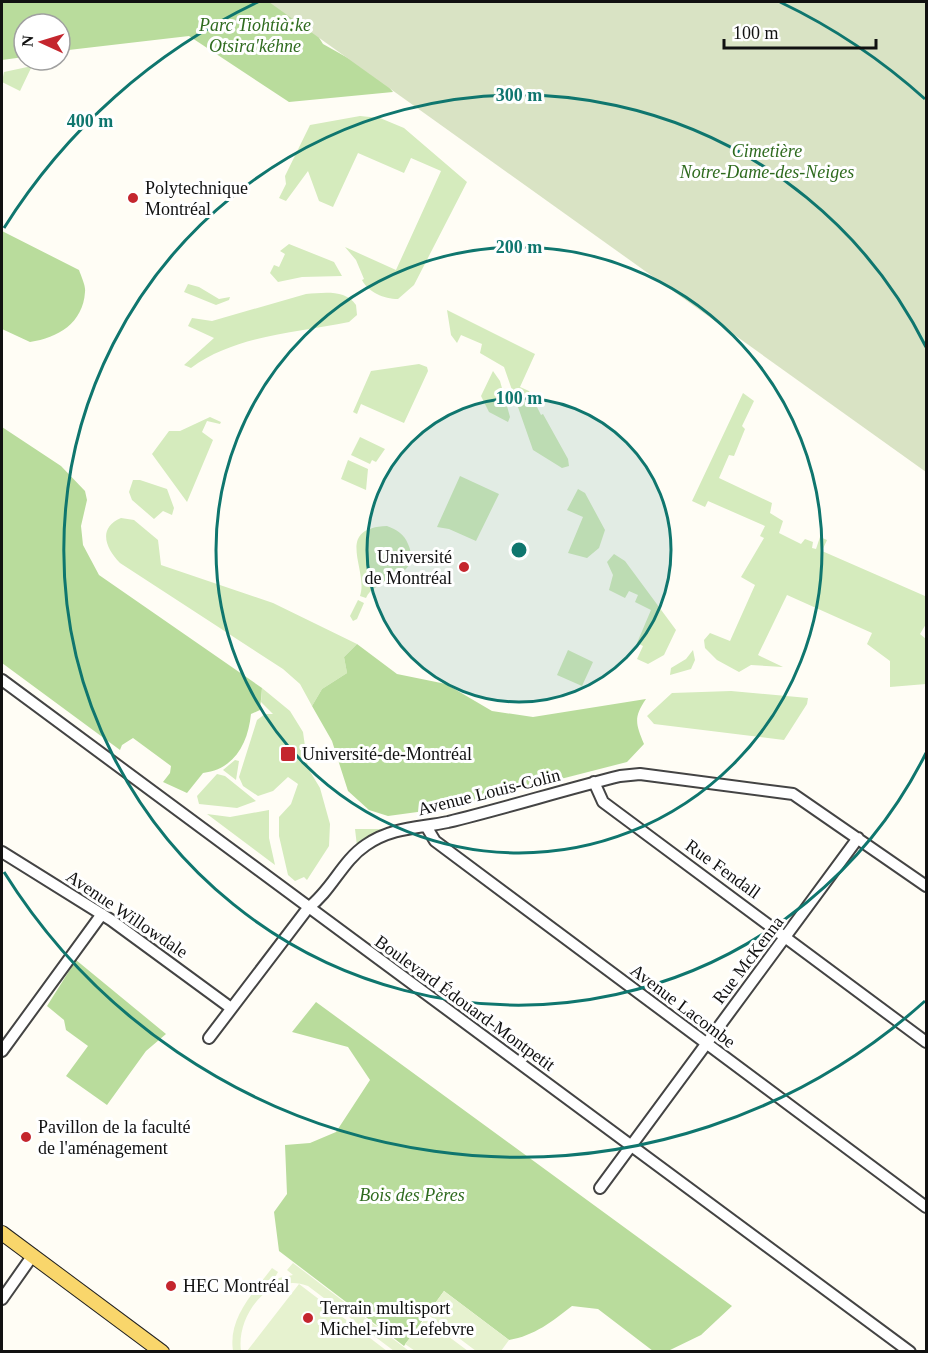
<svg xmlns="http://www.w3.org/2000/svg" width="928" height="1353" font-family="'Times New Roman',serif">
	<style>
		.green { fill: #d5ebbd }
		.forest { fill: #b9dc9c }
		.cemetery { fill: #d9e3c4 }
		.pitch { fill: #e6f2cf }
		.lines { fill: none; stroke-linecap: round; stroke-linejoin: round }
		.minor-casing { stroke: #444; stroke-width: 14 }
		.major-casing { stroke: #222; stroke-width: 16 }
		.minor { stroke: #fff; stroke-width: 10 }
		.major { stroke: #f9d66b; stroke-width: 14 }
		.ring { fill: none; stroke: #0f766e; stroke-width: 3 }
		.poi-dot { fill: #c4262e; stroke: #fff; stroke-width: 2 }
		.labels { text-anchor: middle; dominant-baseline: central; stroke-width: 6; stroke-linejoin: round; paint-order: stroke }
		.park-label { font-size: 18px; font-style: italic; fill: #2f6b1f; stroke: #fff }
		.poi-label { font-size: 18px; fill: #111; stroke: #fff; text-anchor: start }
		.street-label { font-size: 18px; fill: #111; stroke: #fff }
		.centre { fill: #0f766e; stroke: #fff; stroke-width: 3 }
		.ring-label { font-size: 18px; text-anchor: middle; font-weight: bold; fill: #0f766e; stroke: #fff; stroke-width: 6; stroke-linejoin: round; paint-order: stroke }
	</style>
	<rect width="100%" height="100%" fill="#fffdf5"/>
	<path class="green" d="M 32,66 L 20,91 L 2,82 L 4,72 Z
		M 360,116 L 380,118 L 404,128 L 467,182 L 414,285 L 398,299 C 384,299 368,292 362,280 L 364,279 L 356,260 L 345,247 L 396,270 L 441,171 L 411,158 L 404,173 L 358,153 L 333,207 L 319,201 L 308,171 L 286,201 L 279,198 L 286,184 L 285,176 L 310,125 Z
		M 289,244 L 334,262 L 342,276 L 302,277 L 278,282 L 270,273 L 274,265 L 279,267 L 285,254 L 280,251 Z
		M 188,284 L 199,287 L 219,299 L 230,297 L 229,300 L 216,305 L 184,292 Z
		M 306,294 C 323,293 345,289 356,305 L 357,315 L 349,322 C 296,333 236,335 191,368 L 184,365 L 214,338 L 188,326 L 192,318 L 212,321 Z
		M 447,310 L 535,354 L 520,387 L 529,391 L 541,415 L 543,414 L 568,459 L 569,466 L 562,468 L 533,450 L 504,367 L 480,353 L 482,344 L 461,335 L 457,343 L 451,335 Z
		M 419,364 L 427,367 L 428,371 L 404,423 L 361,404 L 357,414 L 353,412 L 371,371 Z
		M 493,371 L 500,381 L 510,417 L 508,422 L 489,412 L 481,396 Z
		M 743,393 L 754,401 L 742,426 L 745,429 L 734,456 L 729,455 L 719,478 L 772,503 L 770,513 L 783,521 L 779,533 L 801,544 L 805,539 L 813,542 L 812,548 L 816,549 L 820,537 L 827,540 L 822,551 L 925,596 L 926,593 L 926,624 L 920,634 L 926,639 L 926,684 L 890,687 L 890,661 L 867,644 L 872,633 L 787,595 L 758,655 L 783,667 L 751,665 L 739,672 L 717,660 L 705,648 L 704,640 L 710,633 L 730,641 L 755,585 L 741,577 L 764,538 L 760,536 L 765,526 L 708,501 L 705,507 L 692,501 Z
		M 210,417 L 221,422 L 220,424 L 207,421 L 202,432 L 213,440 L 187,502 L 152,454 L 169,431 L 180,431 Z
		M 360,437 L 385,449 L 376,462 L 372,460 L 370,464 L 351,455 Z
		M 348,460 L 368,469 L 366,490 L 341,479 Z
		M 460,476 L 499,494 L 476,541 L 449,529 L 437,527 Z
		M 133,480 L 140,480 L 167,489 L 174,508 L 172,515 L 163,511 L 154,519 L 132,500 L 129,492 Z
		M 578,489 L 585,493 L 605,530 L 599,548 L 587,558 L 568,553 L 583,517 L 567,510 Z
		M 121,518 L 134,520 L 158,540 L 161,565 L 273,603 L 357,644 L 344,657 L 347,673 L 322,689 L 312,706 L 300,684 L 283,669 L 120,563 C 106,549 97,528 121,518 Z
		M 387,526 C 397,530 404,534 408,544 C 424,579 375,577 366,598 L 360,596 C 369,570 333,528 387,526 Z
		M 614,554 L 625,561 L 676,630 L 664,655 L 648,664 L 637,659 L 643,646 L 637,643 L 651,610 L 635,602 L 638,595 L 629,591 L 625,598 L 609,590 L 613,575 L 607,562 Z
		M 358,600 L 364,603 L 357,619 L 353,621 L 350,616 Z
		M 568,650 L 593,662 L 582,686 L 557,675 Z
		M 693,650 L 695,660 L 691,669 L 670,675 L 671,668 L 686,659 Z
		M 262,688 L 290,711 L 303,732 L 308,768 L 320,788 L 330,824 L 329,846 L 307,880 L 304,877 L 295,881 L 288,875 L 279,836 L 279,817 L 291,804 L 298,784 L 288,777 L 273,791 L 258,796 L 243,786 L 239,777 L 257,720 L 265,714 L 273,714 L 261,702 Z
		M 731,691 L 808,698 L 807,704 L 784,740 L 654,724 L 647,716 L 672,693 Z
		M 235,760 L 239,761 L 236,780 L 223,770 Z
		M 217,774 L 225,776 L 256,801 L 237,808 L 199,804 L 197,796 Z
		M 269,810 L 269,838 L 275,865 L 207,814 L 230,817 Z
		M 355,829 L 385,829 L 357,846 Z"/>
	<path class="forest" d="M 2,2 L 300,2 L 301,9 L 323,44 L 380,76 L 393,92 L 289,102 L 189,36 L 60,51 L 60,24 L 24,24 L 24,57 L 2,60 Z
		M 2,231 L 79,270 C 81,276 86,286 85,292 C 83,323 58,338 30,342 L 2,329 Z
		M 2,427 L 61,466 L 85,491 L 87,500 L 81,526 L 83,545 L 99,575 L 262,688 L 260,710 L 251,714 C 248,743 235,769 203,773 L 187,793 L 163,782 L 170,773 L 171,766 L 133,738 L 122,745 L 120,750 L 2,663 Z
		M 357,644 L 397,674 L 446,684 L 492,711 L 533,717 L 646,699 C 633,718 636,724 644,744 L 627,762 L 447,808 L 388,816 L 369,810 L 348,791 L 332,741 L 312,706 L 322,689 L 347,673 L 344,657 Z
		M 76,960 L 166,1034 L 146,1051 L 107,1105 L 66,1076 L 88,1046 L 66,1030 L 64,1020 L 47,1006 Z
		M 316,1002 L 732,1306 L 701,1335 L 668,1351 L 653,1351 L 598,1309 L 572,1306 C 553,1321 534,1336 509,1340 L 444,1291 L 404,1346 L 279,1251 L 274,1212 L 287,1194 L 285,1145 L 310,1143 L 336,1132 L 370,1080 L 348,1047 L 292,1032 Z"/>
	<path class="cemetery" d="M 269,2 L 926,2 L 926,472 Z"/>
	<path class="pitch" d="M 293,1263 L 409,1351 L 394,1351 L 308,1286 C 269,1271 236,1316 241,1351 L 233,1351 C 228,1318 253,1293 272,1268 L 278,1272 L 274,1279 L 293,1275 L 287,1270 Z
		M 299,1284 L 387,1351 L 247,1351 Z
		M 444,1291 L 509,1340 L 501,1351 L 476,1351 L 427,1314 Z
		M 425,1319 L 468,1351 L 415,1351 L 405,1344 Z"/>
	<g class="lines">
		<defs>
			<path id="minor" d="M 2,680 L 910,1352
				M 594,782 L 603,802 L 926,1042
				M 426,826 L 435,841 L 926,1207
				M 2,852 L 111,920 L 231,1008
				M 209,1038 L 308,908 C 332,890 342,861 366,845 C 392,827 419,828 448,822 C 506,808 563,790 620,776 L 640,774 L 793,794 L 926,886
				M 2,1051 L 102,914
				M 600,1188 L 858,838
				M 2,1299 L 33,1255"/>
			<path id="major" d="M 2,1233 L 162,1352"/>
		</defs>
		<use href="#minor" class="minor-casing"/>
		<use href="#major" class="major-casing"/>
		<use href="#minor" class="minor"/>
		<use href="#major" class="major"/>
	</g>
	<circle cx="519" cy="550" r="152" fill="#0f766e" fill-opacity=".12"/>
	<g class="ring">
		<circle cx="519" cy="550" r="152"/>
		<circle cx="519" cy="550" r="303"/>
		<path d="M926 753A455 455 0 1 1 926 347"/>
		<path d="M925 1001A607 607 0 0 1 4 872M4 228A607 607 0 0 1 258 2M780 2A607 607 0 0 1 925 99"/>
	</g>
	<g class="poi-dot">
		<circle cx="133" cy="198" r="6"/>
		<circle cx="464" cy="567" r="6"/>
		<rect x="280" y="746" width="16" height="16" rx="3"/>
		<circle cx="26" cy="1137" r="6"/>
		<circle cx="171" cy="1286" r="6"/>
		<circle cx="308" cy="1318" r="6"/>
	</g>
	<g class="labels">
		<g class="park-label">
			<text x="255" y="25">Parc Tiohtià:ke<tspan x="255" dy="21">Otsira'kéhne</tspan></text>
			<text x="767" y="151">Cimetière<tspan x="767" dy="21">Notre-Dame-des-Neiges</tspan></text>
			<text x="412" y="1195">Bois des Pères</text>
		</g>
		<g class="poi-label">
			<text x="145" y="188">Polytechnique<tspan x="145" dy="21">Montréal</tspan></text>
			<text x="452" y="557" text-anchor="end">Université<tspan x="452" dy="21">de Montréal</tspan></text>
			<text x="302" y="754">Université-de-Montréal</text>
			<text x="38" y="1127">Pavillon de la faculté<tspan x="38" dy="21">de l'aménagement</tspan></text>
			<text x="183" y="1286">HEC Montréal</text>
			<text x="320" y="1308">Terrain multisport<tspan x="320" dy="21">Michel-Jim-Lefebvre</tspan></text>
		</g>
		<g class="street-label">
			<text transform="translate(489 792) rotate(-14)">Avenue Louis-Colin</text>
			<text transform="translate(723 869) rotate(36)">Rue Fendall</text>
			<text transform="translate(127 914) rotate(34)">Avenue Willowdale</text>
			<text transform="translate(748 960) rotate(-53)">Rue McKenna</text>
			<text transform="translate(465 1003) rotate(36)">Boulevard Édouard-Montpetit</text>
			<text transform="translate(683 1006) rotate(37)">Avenue Lacombe</text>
		</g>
	</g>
	<circle cx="519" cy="550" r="9" class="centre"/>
	<g class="ring-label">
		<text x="519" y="101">300 m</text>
		<text x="90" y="127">400 m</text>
		<text x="519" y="253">200 m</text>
		<text x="519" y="404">100 m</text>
	</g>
	<rect width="928" height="1353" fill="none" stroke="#111111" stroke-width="6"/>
	<g transform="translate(42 42) rotate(274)"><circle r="28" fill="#ffffff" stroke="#a0a0a0" stroke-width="1.5"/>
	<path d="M0-4.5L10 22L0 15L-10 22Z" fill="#c4262e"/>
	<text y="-9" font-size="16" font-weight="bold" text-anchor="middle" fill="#111111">N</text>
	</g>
	<path d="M724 39v9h152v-9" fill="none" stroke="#111111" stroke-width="3"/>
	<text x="733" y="39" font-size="18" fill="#111111" stroke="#ffffff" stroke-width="4.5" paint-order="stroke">100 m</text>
</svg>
